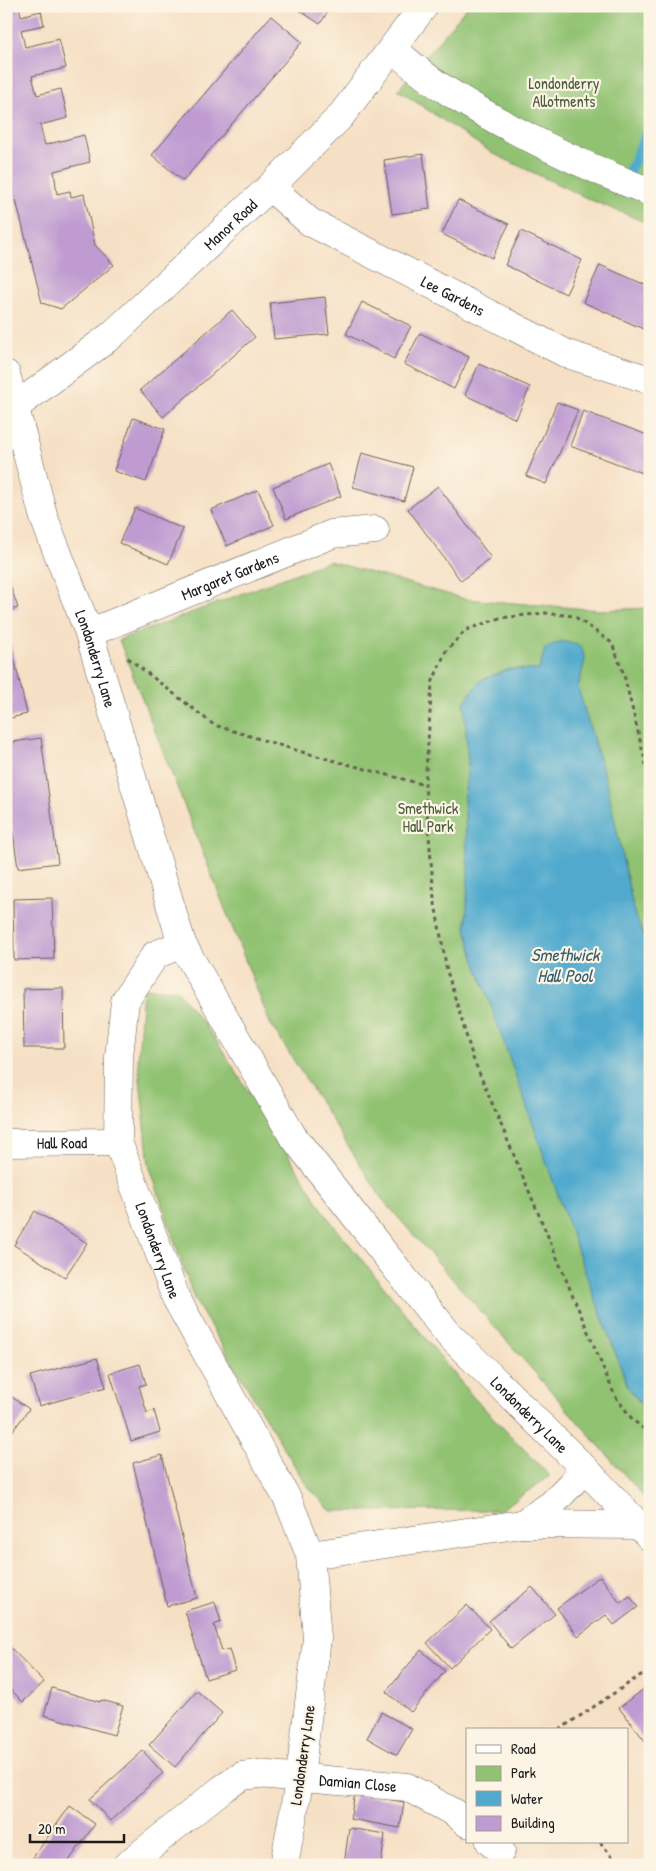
<svg xmlns="http://www.w3.org/2000/svg" width="656" height="1871" font-family="'Patrick Hand',sans-serif">
	<style>
		.green { fill: #91c272; stroke: #566f47 }
		.water { fill: #51aace; stroke: #366375 }
		.lines { fill: none; stroke-linecap: round; stroke-linejoin: round }
		.stream { stroke: #51aace; stroke-width: 10 }
		.building { fill: #bf9bd1 }
		.minor-casing { stroke: #686157; stroke-width: 29 }
		.path { stroke: #686157; stroke-width: 3; stroke-dasharray: 4 4; stroke-linecap: butt }
		.minor { stroke: #fff; stroke-width: 28 }
		.labels { text-anchor: middle; dominant-baseline: central; stroke-width: 4.5; stroke-linejoin: round; paint-order: stroke }
		.park-label { font-size: 16px; fill: #4b5e3e; stroke: #fcf5e5 }
		.street-label { font-size: 16px; fill: #1c1c1c; stroke: #fcf5e5 }
		.water-label { font-size: 18px; font-style: italic; fill: #345c6c; stroke: #fcf5e5 }
	</style>
	<rect width="100%" height="100%" fill="#fcf5e5"/>
	<filter id="ink" filterUnits="userSpaceOnUse"><feTurbulence type="fractalNoise" baseFrequency=".02" numOctaves="2"/><feDisplacementMap in="SourceGraphic" scale="10" xChannelSelector="R" yChannelSelector="G"/><feConvolveMatrix kernelMatrix="1 2 1 2 8 2 1 2 1" color-interpolation-filters="sRGB"/></filter>
	<filter id="wash" filterUnits="userSpaceOnUse"><feTurbulence type="fractalNoise" baseFrequency=".0096" numOctaves="4" result="noise"/><feDisplacementMap in="SourceGraphic" scale="20" xChannelSelector="R" yChannelSelector="G"/><feGaussianBlur stdDeviation="1.12" result="paint"/><feColorMatrix in="noise" values="0 0 0 0 0 0 0 0 0 0 0 0 0 0 0 0 0 1.4 0 .05"/><feComposite in="paint" operator="in"/></filter>
	<g filter="url(#wash)">
		<rect width="100%" height="100%" fill="#f6e0c5"/>
		<path class="green" d="M 468,6 L 650,6 L 650,224 L 591,200 L 492,153 L 398,90 Z
			M 329,561 L 465,599 L 600,610 L 650,608 L 650,1497 L 646,1499 L 382,1199 L 270,1023 L 119,640 Z
			M 143,988 L 177,990 L 216,1040 L 328,1218 L 473,1397 L 550,1476 L 500,1510 L 331,1511 L 305,1483 L 194,1299 L 149,1165 L 138,1060 Z"/>
		<path class="water" d="M 562,641 L 581,646 L 585,660 L 578,688 L 607,784 L 635,916 L 650,948 L 650,1416 L 628,1387 L 584,1269 L 473,955 L 466,928 L 468,871 L 464,799 L 468,764 L 464,702 L 481,680 L 509,669 L 539,670 L 545,648 Z"/>
		<g class="lines">
			<path class="stream" d="M 628,174 L 650,126"/>
		</g>
		<g id="blocks">
			<path class="building" d="M 6,6 L 19,6 L 21,16 L 41,11 L 44,25 L 21,30 L 25,47 L 59,39 L 66,68 L 32,76 L 37,95 L 61,89 L 68,118 L 40,125 L 45,145 L 84,135 L 90,162 L 54,171 L 57,194 L 70,191 L 71,197 L 84,194 L 95,245 L 114,265 L 61,309 L 42,303 L 6,161 Z
				M 293,6 L 331,6 L 320,24 Z
				M 271,16 L 302,42 L 183,181 L 152,155 Z
				M 423,154 L 430,209 L 392,214 L 384,160 Z
				M 458,200 L 509,224 L 492,258 L 442,234 Z
				M 521,231 L 582,260 L 566,294 L 505,265 Z
				M 600,265 L 650,287 L 650,332 L 583,302 Z
				M 325,297 L 329,334 L 274,339 L 270,303 Z
				M 362,302 L 411,326 L 394,359 L 346,334 Z
				M 232,310 L 255,337 L 163,417 L 140,390 Z
				M 420,333 L 469,357 L 454,389 L 404,364 Z
				M 479,364 L 530,387 L 516,419 L 465,395 Z
				M 557,402 L 578,410 L 546,484 L 526,476 Z
				M 583,411 L 650,436 L 650,470 L 648,475 L 570,446 Z
				M 133,418 L 165,429 L 146,482 L 114,471 Z
				M 362,453 L 413,467 L 404,501 L 353,487 Z
				M 328,464 L 341,496 L 286,519 L 273,487 Z
				M 438,486 L 491,558 L 461,581 L 408,509 Z
				M 258,490 L 274,525 L 227,546 L 211,510 Z
				M 135,508 L 183,529 L 168,564 L 119,543 Z
				M 6,573 L 18,608 L 6,611 Z
				M 10,640 L 27,714 L 6,719 L 6,641 Z
				M 41,738 L 58,863 L 18,868 L 6,784 L 6,743 Z
				M 52,898 L 54,959 L 14,960 L 13,899 Z
				M 63,988 L 64,1048 L 24,1048 L 23,989 Z
				M 6,1064 L 9,1064 L 9,1107 L 6,1107 Z
				M 35,1211 L 87,1243 L 65,1277 L 14,1245 Z
				M 97,1358 L 106,1387 L 39,1406 L 30,1376 Z
				M 140,1364 L 146,1384 L 139,1386 L 147,1413 L 154,1410 L 160,1432 L 131,1441 L 110,1373 Z
				M 6,1393 L 29,1409 L 6,1440 Z
				M 162,1455 L 197,1598 L 167,1606 L 133,1463 Z
				M 600,1576 L 620,1603 L 630,1596 L 638,1607 L 614,1625 L 606,1615 L 578,1636 L 557,1608 Z
				M 532,1587 L 555,1614 L 511,1649 L 489,1621 Z
				M 215,1602 L 221,1622 L 214,1625 L 222,1651 L 229,1649 L 235,1670 L 206,1679 L 185,1611 Z
				M 467,1605 L 490,1629 L 450,1668 L 427,1643 Z
				M 6,1643 L 44,1682 L 23,1702 L 6,1685 Z
				M 421,1650 L 445,1671 L 411,1712 L 386,1692 Z
				M 649,1685 L 650,1686 L 650,1747 L 619,1708 Z
				M 52,1688 L 100,1702 L 101,1700 L 123,1706 L 114,1735 L 44,1715 Z
				M 197,1691 L 222,1713 L 175,1767 L 149,1745 Z
				M 381,1712 L 412,1729 L 397,1755 L 367,1738 Z
				M 143,1751 L 163,1773 L 110,1821 L 90,1799 Z
				M 355,1794 L 404,1802 L 400,1828 L 350,1819 Z
				M 70,1806 L 95,1824 L 66,1865 L 40,1865 L 32,1859 Z
				M 349,1828 L 385,1834 L 381,1865 L 344,1865 Z"/>
		</g>
	</g>
	<g filter="url(#ink)">
		<use href="#blocks" fill-opacity="0" stroke="#686157" stroke-width="1"/>
		<g class="lines">
			<defs>
				<g id="minor">
					<path d="M 393,49 C 408,62 424,76 441,87 C 506,129 577,163 650,192"/>
					<path id="s1" d="M 270,187 L 310,222 L 567,354 L 650,380"/>
					<path id="s2" d="M 6,374 L 44,518 L 89,633 L 182,944 L 292,1135 L 355,1216 L 449,1335 L 585,1469 L 650,1537"/>
					<path id="s3" d="M 6,409 L 15,407 L 112,335 L 270,187 L 340,117 L 424,6"/>
					<path id="s4" d="M 89,633 L 332,534 L 375,530"/>
					<path id="s5" d="M 182,944 L 155,955 L 125,1001 L 119,1056 L 118,1142 L 176,1298 L 288,1500 L 310,1555 L 317,1638 L 300,1777 L 284,1865"/>
					<path id="s6" d="M 6,1143 L 118,1142"/>
					<path d="M 522,1524 L 551,1505 L 585,1469"/>
					<path d="M 310,1555 L 522,1524 L 637,1525"/>
					<path d="M 490,1842 L 501,1851"/>
					<path id="s7" d="M 127,1865 L 222,1789 L 242,1776 L 258,1774 L 407,1787 L 455,1813 L 467,1823"/>
				</g>
			</defs>
			<use href="#minor" class="minor-casing"/>
			<path class="path" d="M 128,658 L 214,725 L 302,752 L 425,785
				M 650,781 L 624,675 L 612,643 L 574,616 L 545,613 L 500,618 L 466,630 L 446,651 L 432,683 L 425,785 L 434,898 L 447,971 L 473,1058 L 615,1396 L 633,1420 L 650,1434
				M 559,1730 L 650,1669
				M 600,1842 L 619,1865"/>
			<use href="#minor" class="minor"/>
		</g>
	</g>
	<g class="labels">
		<g class="park-label">
			<text x="564" y="83">Londonderry<tspan x="564" dy="18">Allotments</tspan></text>
			<text x="428" y="808">Smethwick<tspan x="428" dy="18">Hall Park</tspan></text>
		</g>
		<g class="street-label">
			<text stroke="none"><textPath href="#s3" startOffset="292">Manor Road</textPath></text>
			<text stroke="none"><textPath href="#s1" startOffset="214">Lee Gardens</textPath></text>
			<text stroke="none"><textPath href="#s4" startOffset="152">Margaret Gardens</textPath></text>
			<text stroke="none"><textPath href="#s2" startOffset="299">Londonderry Lane</textPath></text>
			<text stroke="none"><textPath href="#s6" startOffset="56">Hall Road</textPath></text>
			<text stroke="none"><textPath href="#s5" startOffset="341">Londonderry Lane</textPath></text>
			<text stroke="none"><textPath href="#s2" startOffset="1185">Londonderry Lane</textPath></text>
			<text transform="translate(302 1755) rotate(-82)">Londonderry Lane</text>
			<text stroke="none"><textPath href="#s7" startOffset="262">Damian Close</textPath></text>
		</g>
		<g class="water-label">
			<text x="565" y="954">Smethwick<tspan x="565" dy="21">Hall Pool</tspan></text>
		</g>
	</g>
	<rect width="656" height="1871" fill="none" stroke="#fcf5e5" stroke-width="25"/>
	<rect x="466" y="1728" width="162" height="115" fill="#fcf5e5" stroke="#a29e95"/>
	<rect x="476" y="1745" width="25" height="8" fill="#ffffff" stroke="#a29e95"/>
	<text x="511" y="1754" font-size="15" fill="#1c1c1c">Road</text>
	<rect x="476" y="1766" width="25" height="15" fill="#91c272" stroke="#a29e95"/>
	<text x="511" y="1778" font-size="15" fill="#1c1c1c">Park</text>
	<rect x="476" y="1791" width="25" height="15" fill="#51aace" stroke="#a29e95"/>
	<text x="511" y="1804" font-size="15" fill="#1c1c1c">Water</text>
	<rect x="476" y="1816" width="25" height="15" fill="#bf9bd1" stroke="#a29e95"/>
	<text x="511" y="1828" font-size="15" fill="#1c1c1c">Building</text>
	<path d="M30 1834v8h94v-8" fill="none" stroke="#1c1c1c" stroke-width="2.5"/>
	<text x="38" y="1834" font-size="15" fill="#1c1c1c" stroke="#fcf5e5" stroke-width="4" paint-order="stroke">20 m</text>
</svg>
